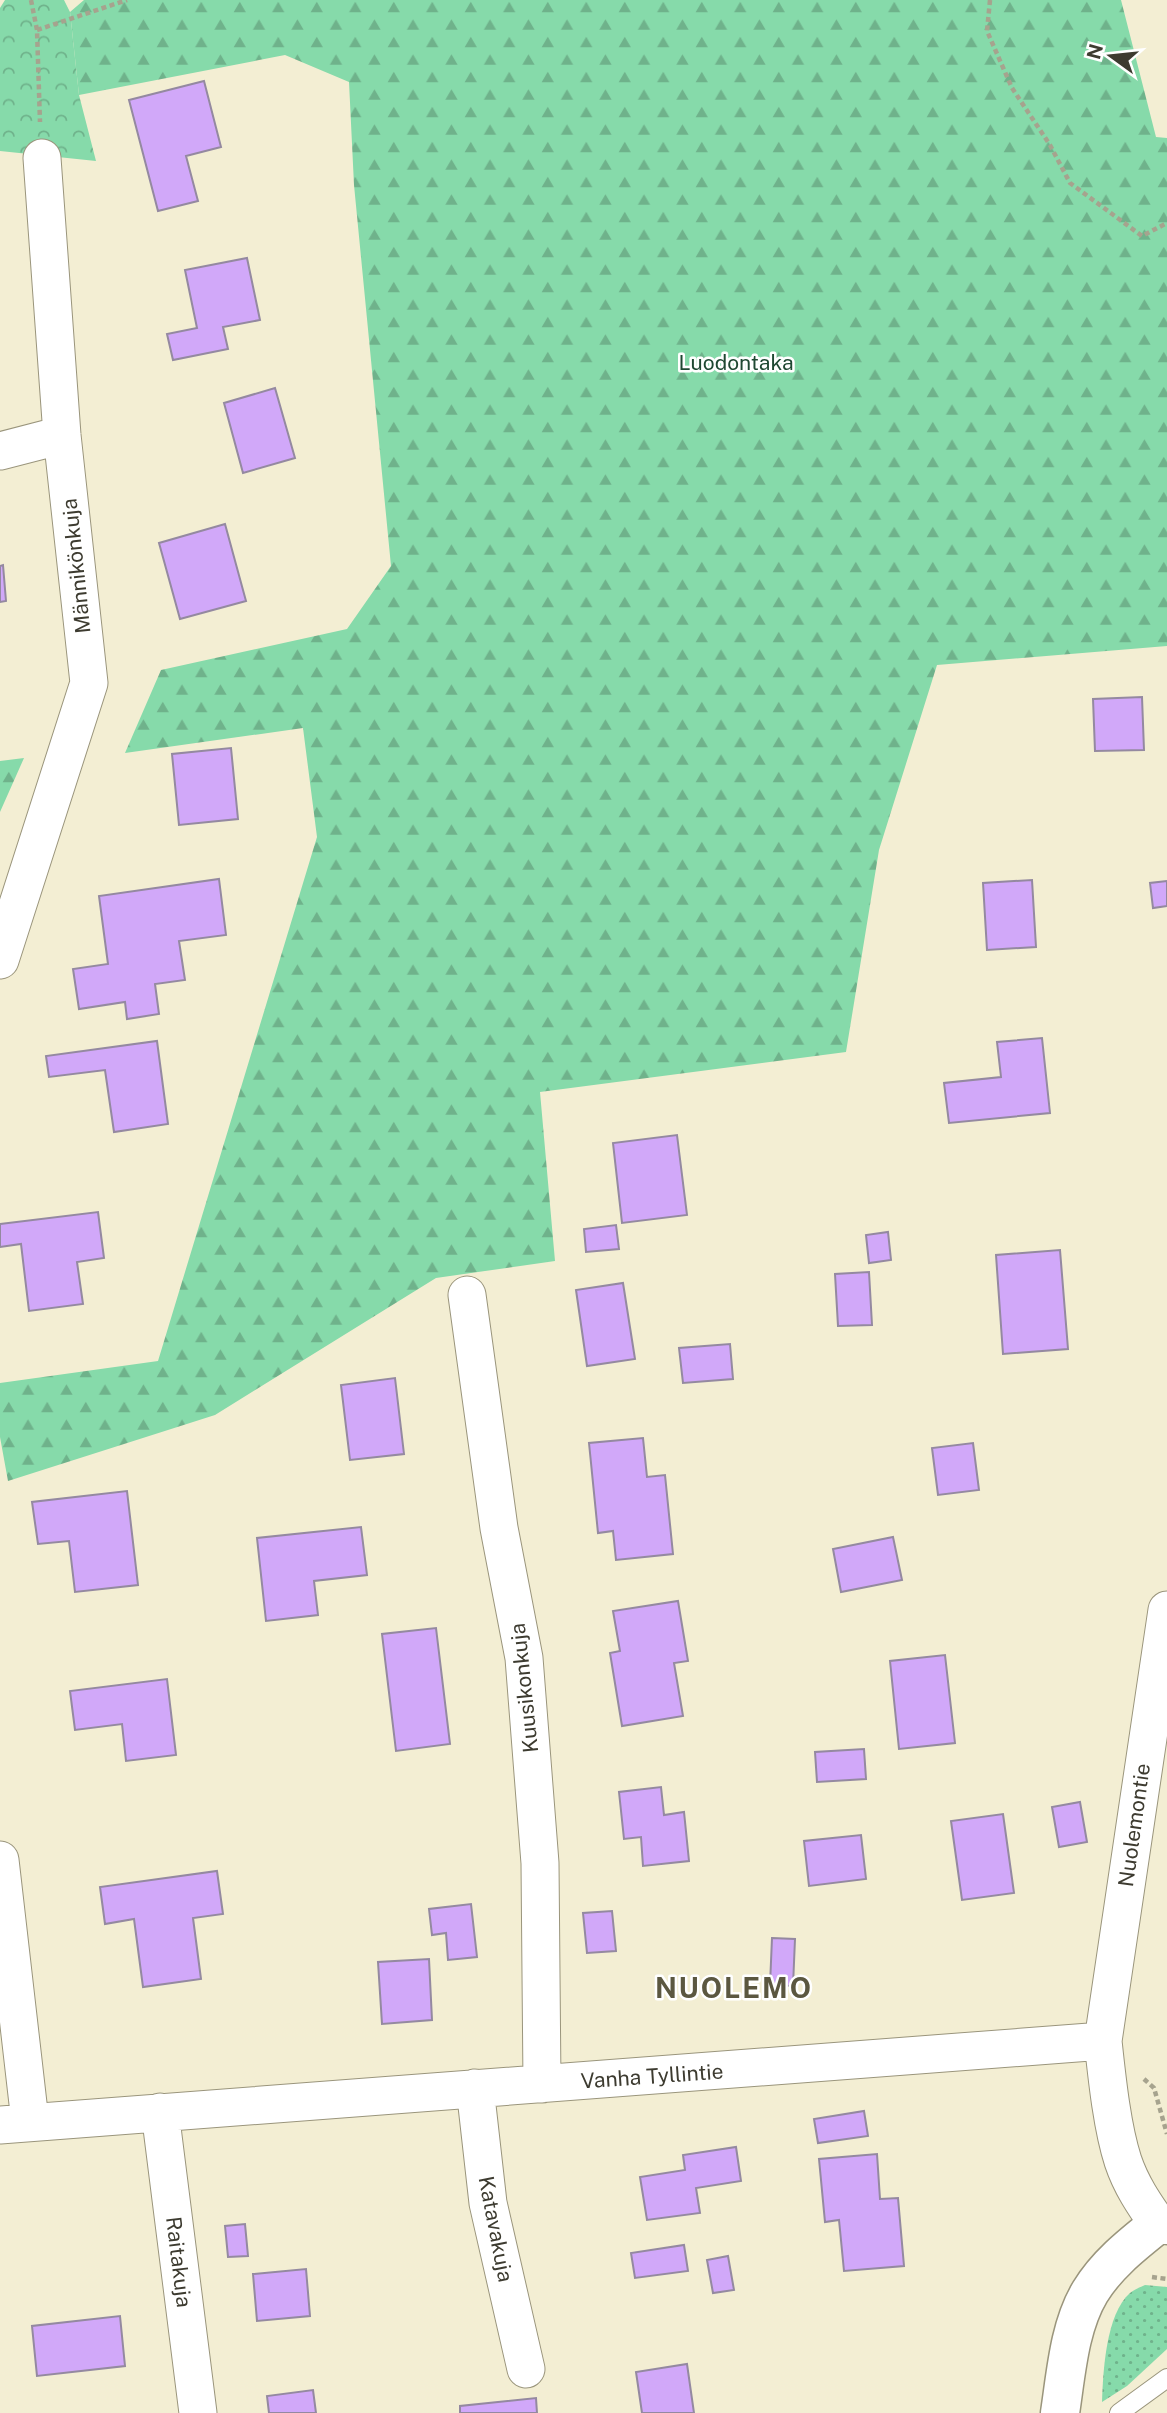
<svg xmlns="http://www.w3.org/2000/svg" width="1167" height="2413" font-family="'Public Sans',sans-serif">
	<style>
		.grass { fill: url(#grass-dots) }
		.forest { fill: url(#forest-firs) }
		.park { fill: url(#park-crowns) }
		.building { fill: #d1a8f9; stroke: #9489a0; stroke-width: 2 }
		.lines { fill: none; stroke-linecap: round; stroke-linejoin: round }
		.lane-casing { stroke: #9a957c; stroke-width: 20 }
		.street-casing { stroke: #9a957c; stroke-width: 39 }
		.secondary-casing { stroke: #9a957c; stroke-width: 41 }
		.path { stroke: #a6a38e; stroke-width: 4.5; stroke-dasharray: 5 3.5; stroke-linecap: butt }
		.lane { stroke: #fff; stroke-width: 18 }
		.street { stroke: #fff; stroke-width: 37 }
		.secondary { stroke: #fff; stroke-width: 38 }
		.labels { text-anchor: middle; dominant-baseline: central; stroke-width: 5; stroke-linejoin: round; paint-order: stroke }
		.park-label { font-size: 21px; fill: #1f4832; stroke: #fff }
		.street-label { font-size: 21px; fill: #3d3b30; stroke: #fff }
		.district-label { font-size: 28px; font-weight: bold; letter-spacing: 2px; fill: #5b5740; stroke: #fff }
	</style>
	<defs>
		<pattern id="grass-dots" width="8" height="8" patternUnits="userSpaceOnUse" patternTransform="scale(1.75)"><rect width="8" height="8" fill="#86daaa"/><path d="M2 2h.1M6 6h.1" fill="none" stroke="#6fb28b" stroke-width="1.8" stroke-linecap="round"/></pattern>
		<pattern id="forest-firs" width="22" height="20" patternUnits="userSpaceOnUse" patternTransform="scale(1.75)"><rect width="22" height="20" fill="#86daaa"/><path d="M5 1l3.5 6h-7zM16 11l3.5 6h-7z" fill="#6fb28b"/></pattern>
		<pattern id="park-crowns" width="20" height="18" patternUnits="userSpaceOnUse" patternTransform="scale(1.75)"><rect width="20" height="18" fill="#86daaa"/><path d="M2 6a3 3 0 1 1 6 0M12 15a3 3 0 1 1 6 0" fill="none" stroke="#6fb28b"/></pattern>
	</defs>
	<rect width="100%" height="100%" fill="#f3eed3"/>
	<path class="grass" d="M 1145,2285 L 1167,2287 L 1167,2349 L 1127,2386 L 1102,2402 C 1103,2371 1106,2314 1130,2293 C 1134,2290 1140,2287 1145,2285 Z"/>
	<path class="forest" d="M 84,0 L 1121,0 L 1156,137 L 1167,138 L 1167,646 L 937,665 L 879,850 L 846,1052 L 540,1092 L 555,1261 L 436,1278 L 215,1415 L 8,1481 L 0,1437 L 0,1383 L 158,1361 L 317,837 L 303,728 L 125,753 L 161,670 L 347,629 L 391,566 L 354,185 L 349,82 L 285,55 L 79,95 L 70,12 Z
		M 24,758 L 0,812 L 0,761 Z"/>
	<path class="park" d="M 5,0 L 64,0 L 70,12 L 79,95 L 96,161 L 0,151 L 0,8 Z"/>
	<path class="building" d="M 204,81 L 221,147 L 186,156 L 198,201 L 158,211 L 129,100 Z
		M 247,258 L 260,320 L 223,327 L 228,349 L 173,360 L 167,334 L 197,328 L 185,270 Z
		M 275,388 L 295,458 L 243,473 L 224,403 Z
		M 225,524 L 246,601 L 180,619 L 159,543 Z
		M 3,565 L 6,601 L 0,602 L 0,566 Z
		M 1142,697 L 1144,750 L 1095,751 L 1093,699 Z
		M 231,748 L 238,819 L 179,825 L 172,754 Z
		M 219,879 L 226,935 L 179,941 L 185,980 L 155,984 L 159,1014 L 127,1019 L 125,1002 L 79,1009 L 73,969 L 108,964 L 99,896 Z
		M 1032,880 L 1036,947 L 987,950 L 983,883 Z
		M 1167,881 L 1167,906 L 1153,908 L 1150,883 Z
		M 1042,1038 L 1050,1113 L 949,1123 L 944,1083 L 1001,1077 L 997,1042 Z
		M 157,1041 L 168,1124 L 114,1132 L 105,1070 L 49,1077 L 46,1056 Z
		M 677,1135 L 687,1215 L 622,1223 L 613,1143 Z
		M 98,1212 L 104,1258 L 77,1262 L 83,1304 L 29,1311 L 21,1244 L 0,1247 L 0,1224 Z
		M 616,1225 L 619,1249 L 586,1252 L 584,1229 Z
		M 888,1232 L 891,1260 L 869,1263 L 866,1235 Z
		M 1060,1250 L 1068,1349 L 1003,1354 L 996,1255 Z
		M 869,1272 L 872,1325 L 838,1326 L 835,1274 Z
		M 623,1283 L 635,1359 L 587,1366 L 576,1290 Z
		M 730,1344 L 733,1379 L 683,1383 L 679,1348 Z
		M 395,1378 L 404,1454 L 350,1460 L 341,1385 Z
		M 643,1438 L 647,1477 L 665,1475 L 673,1554 L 616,1560 L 613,1531 L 598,1533 L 589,1443 Z
		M 973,1443 L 979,1490 L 938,1495 L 932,1448 Z
		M 127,1491 L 138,1585 L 75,1592 L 69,1541 L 38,1544 L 32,1502 Z
		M 361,1527 L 367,1575 L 314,1581 L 318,1615 L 266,1621 L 257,1538 Z
		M 893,1537 L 902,1580 L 841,1592 L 833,1549 Z
		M 678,1601 L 688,1661 L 674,1663 L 683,1716 L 622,1726 L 610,1653 L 620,1651 L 613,1611 Z
		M 436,1628 L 450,1744 L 396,1751 L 382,1634 Z
		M 945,1655 L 955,1743 L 899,1749 L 890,1661 Z
		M 167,1679 L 176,1755 L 126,1761 L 122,1724 L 75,1730 L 70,1691 Z
		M 864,1749 L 866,1779 L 817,1782 L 815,1752 Z
		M 661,1787 L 664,1815 L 684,1812 L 689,1861 L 643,1866 L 641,1837 L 624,1839 L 619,1792 Z
		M 1080,1802 L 1087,1842 L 1059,1847 L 1052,1807 Z
		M 1003,1814 L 1014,1893 L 962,1900 L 951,1821 Z
		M 861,1835 L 866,1879 L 809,1886 L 804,1841 Z
		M 217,1871 L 223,1914 L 193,1918 L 201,1979 L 143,1987 L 134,1919 L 105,1924 L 100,1887 Z
		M 471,1904 L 477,1957 L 448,1960 L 446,1933 L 432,1935 L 429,1909 Z
		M 612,1911 L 616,1951 L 587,1953 L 583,1913 Z
		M 772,1938 L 795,1939 L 793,1986 L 770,1985 Z
		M 429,1959 L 432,2020 L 382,2024 L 378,1962 Z
		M 864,2111 L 868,2136 L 818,2143 L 814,2119 Z
		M 736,2147 L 741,2181 L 696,2188 L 700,2213 L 647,2220 L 640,2177 L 685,2170 L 683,2155 Z
		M 877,2154 L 880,2199 L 898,2198 L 904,2266 L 844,2271 L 839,2220 L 825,2222 L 819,2159 Z
		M 245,2224 L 248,2256 L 228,2257 L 225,2226 Z
		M 684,2245 L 688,2271 L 635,2278 L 631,2253 Z
		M 728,2256 L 734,2290 L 713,2293 L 707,2260 Z
		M 306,2269 L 310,2316 L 257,2321 L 253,2274 Z
		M 120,2316 L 125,2366 L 37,2376 L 32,2326 Z
		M 687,2364 L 694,2413 L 642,2413 L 636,2372 Z
		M 313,2390 L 316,2413 L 269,2413 L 267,2396 Z
		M 536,2398 L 537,2413 L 460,2413 L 460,2406 Z"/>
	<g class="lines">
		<defs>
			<path id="lane" d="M 1119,2413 L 1167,2378"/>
			<path id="street" d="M 0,451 L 62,435
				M 0,960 L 89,683 L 62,435 L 42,158
				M 467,1295 L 499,1528 L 524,1658 L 540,1863 L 542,2084
				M 0,1860 L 30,2121
				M 475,2088 L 488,2203 L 526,2369
				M 160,2112 L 198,2413
				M 0,2125 L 1103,2041
				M 1158,2224 C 1144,2204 1131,2185 1123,2161 C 1112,2127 1107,2078 1103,2041 L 1167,1610"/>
			<path id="secondary" d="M 1060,2413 C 1066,2374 1069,2327 1090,2292 C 1107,2264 1133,2244 1158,2224 L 1167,2225"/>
		</defs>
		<use href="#lane" class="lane-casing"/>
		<use href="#street" class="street-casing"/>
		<use href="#secondary" class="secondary-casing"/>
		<path class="path" d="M 31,0 L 37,30 L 40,122
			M 990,0 L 987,31 L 1012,88 L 1050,145 L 1070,183 L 1142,236 L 1167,223
			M 37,30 L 127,0
			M 1144,2079 L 1154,2088 L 1167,2134
			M 1152,2277 L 1167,2279"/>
		<use href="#lane" class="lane"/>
		<use href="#street" class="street"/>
		<use href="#secondary" class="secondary"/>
	</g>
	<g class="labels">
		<g class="park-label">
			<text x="736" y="362">Luodontaka</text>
		</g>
		<g class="street-label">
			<text transform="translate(76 566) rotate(-96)">Männikönkuja</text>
			<text transform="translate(524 1688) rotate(-96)">Kuusikonkuja</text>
			<text transform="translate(1134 1825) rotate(-82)">Nuolemontie</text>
			<text transform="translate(652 2076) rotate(-4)">Vanha Tyllintie</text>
			<text transform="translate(496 2229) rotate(79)">Katavakuja</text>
			<text transform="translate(179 2262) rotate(83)">Raitakuja</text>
		</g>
		<g class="district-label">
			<text x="734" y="1987">NUOLEMO</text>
		</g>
	</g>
	<g transform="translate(1111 56) rotate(285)" stroke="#ffffff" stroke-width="5" paint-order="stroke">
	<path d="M0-5L12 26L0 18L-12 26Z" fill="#3d3b30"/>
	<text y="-10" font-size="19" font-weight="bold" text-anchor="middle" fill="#3d3b30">N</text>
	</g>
</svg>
